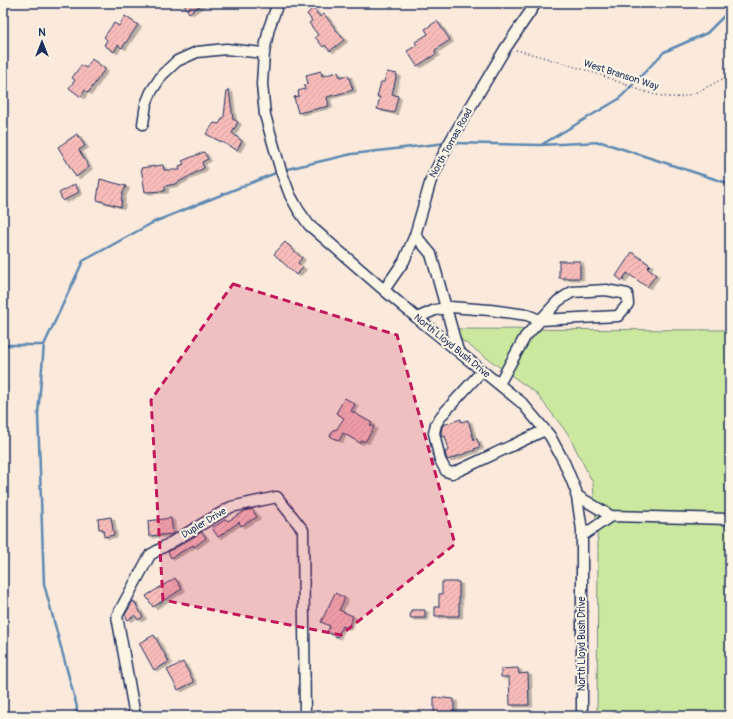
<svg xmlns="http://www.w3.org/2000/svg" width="733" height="719" font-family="Pangolin,sans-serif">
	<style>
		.park { fill: #cce89f; stroke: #748c7e }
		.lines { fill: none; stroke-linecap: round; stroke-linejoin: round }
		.stream { stroke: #5b88b0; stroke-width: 2.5 }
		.building { fill: url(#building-hatch); stroke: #1b2f5e; filter: url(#shadow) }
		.minor-casing { stroke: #1b2f5e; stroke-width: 13 }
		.path { stroke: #1b2f5e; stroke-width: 1.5; stroke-dasharray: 1 3; stroke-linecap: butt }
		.minor { stroke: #fcf5e5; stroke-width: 10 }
		.marked { fill: #c2185b; fill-opacity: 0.2; stroke: #c2185b; stroke-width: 3; stroke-dasharray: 8 5; stroke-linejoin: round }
		.labels { text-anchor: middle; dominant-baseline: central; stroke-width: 4; stroke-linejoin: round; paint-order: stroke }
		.street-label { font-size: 10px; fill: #1b2f5e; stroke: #fcf5e5 }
	</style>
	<defs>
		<pattern id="building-hatch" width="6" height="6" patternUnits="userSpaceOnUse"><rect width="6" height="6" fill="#f8bcba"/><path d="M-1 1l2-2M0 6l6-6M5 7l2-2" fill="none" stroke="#d4a2a2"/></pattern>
		<filter id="shadow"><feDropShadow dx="3.5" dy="2" stdDeviation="0" flood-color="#0004"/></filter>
	</defs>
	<rect width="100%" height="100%" fill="#fbeadc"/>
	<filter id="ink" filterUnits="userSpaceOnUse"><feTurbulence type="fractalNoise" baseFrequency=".025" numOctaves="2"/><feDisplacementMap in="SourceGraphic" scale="8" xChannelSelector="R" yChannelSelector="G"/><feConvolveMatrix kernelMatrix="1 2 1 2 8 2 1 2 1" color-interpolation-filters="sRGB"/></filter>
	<g filter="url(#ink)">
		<path class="park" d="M 446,329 L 730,330 L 730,716 L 597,716 L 598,545 L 593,483 L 568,434 L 536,393 Z"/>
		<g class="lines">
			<path class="stream" d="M 453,143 L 540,145 L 601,142 L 730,184
				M 541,145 L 619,99 L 664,52 L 707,33 L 730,10
				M 283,170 L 352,154 L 446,143
				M 3,345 L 44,345
				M 75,716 L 77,707 L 44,584 L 38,414 L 44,345 L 83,261 L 154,222 L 278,172"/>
		</g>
		<path class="building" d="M 183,3 L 204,3 L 189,13 Z
			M 313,8 L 320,17 L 324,14 L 344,40 L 330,51 L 325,45 L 323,47 L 315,37 L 318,35 L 309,23 L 312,21 L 307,14 Z
			M 125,16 L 138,25 L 122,48 L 118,45 L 114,52 L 104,45 L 107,40 L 104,37 L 114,23 L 119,26 Z
			M 437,21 L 450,40 L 435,50 L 436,54 L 417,66 L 407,51 L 417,45 L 415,42 L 428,34 L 425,29 Z
			M 92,59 L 105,69 L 88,93 L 85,90 L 81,97 L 69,88 L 75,80 L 72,78 L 81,65 L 86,68 Z
			M 321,71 L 322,76 L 338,72 L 340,77 L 348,75 L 353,90 L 327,97 L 329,106 L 298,113 L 294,97 L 299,96 L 298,91 L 305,89 L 304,85 L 308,84 L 306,75 Z
			M 387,72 L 397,74 L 392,94 L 398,96 L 394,113 L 377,109 L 380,97 L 377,97 L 381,82 L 384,82 Z
			M 227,90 L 229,90 L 233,119 L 238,122 L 232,133 L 242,141 L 237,150 L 206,134 L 214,123 L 219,124 L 224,116 Z
			M 77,134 L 85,146 L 79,150 L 89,167 L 76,177 L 58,147 Z
			M 204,152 L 208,159 L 202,162 L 204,168 L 175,184 L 165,186 L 165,191 L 145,192 L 141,168 L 163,165 L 164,170 L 180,170 L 179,166 L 184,164 L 182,161 Z
			M 100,179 L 126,186 L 122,195 L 121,207 L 97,200 Z
			M 75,184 L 79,192 L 63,201 L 59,193 Z
			M 285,242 L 302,258 L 298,263 L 303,268 L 296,275 L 274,254 Z
			M 632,252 L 650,265 L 647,268 L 656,275 L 647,287 L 627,273 L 622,281 L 616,276 Z
			M 559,261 L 580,261 L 580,278 L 559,278 Z
			M 345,398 L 355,404 L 351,411 L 372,423 L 370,425 L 374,427 L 365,442 L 362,440 L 360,443 L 343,433 L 339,441 L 330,436 L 334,429 L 336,430 L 344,418 L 336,413 Z
			M 461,419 L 461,422 L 468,420 L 474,440 L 477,439 L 480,447 L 474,449 L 475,450 L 447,460 L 445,452 L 449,450 L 445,436 L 442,437 L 441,433 L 442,427 L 443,425 Z
			M 252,509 L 257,517 L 241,526 L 239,522 L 218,537 L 212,528 L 226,519 L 228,521 L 245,511 Z
			M 111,517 L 114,535 L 104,537 L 103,529 L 99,529 L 98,519 Z
			M 171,518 L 173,534 L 149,536 L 148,521 Z
			M 202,532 L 206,538 L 194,547 L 193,545 L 171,558 L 168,552 Z
			M 175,578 L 182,589 L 153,607 L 146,596 Z
			M 442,582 L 459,582 L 459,616 L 435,616 L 435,607 L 439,607 L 439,594 L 442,594 Z
			M 335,593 L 345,598 L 339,610 L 353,616 L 348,628 L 342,626 L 337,637 L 327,632 L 330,626 L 321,622 Z
			M 133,601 L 134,601 L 143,617 L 138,620 L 135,615 L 128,620 L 125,615 Z
			M 411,610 L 425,610 L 425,618 L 410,618 Z
			M 154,635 L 169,662 L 154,670 L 139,643 Z
			M 183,662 L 194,682 L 178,690 L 167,670 Z
			M 518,668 L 519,674 L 528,673 L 529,705 L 510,705 L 509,677 L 501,677 L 501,669 Z
			M 434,697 L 454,699 L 454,716 L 434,716 Z"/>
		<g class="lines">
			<defs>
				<path id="minor" d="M 278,3 L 269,28 L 264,53 L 262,84 L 265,115 L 281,171 L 290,195 L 299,211 L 309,225 L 384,290 L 417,318 L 522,403 L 550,436 L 564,462 L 576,491 L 582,530 L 582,716
					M 143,124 L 146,104 L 151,92 L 162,75 L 177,61 L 197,52 L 226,49 L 264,53
					M 415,235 L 431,254 L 458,351
					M 384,290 L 404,261 L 415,235 L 431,180 L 449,143 L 505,49 L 536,3
					M 417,318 L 435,310 L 450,307 L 490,310 L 527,315 L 540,320 L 618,316 L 628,304 L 627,294 L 606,290 L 572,292 L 558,301 L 525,337 L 499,384
					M 482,371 L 442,415 L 436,424 L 434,433 L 440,460 L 446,471 L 452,473 L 460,470 L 545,430
					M 576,495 L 611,516 L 730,519
					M 582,536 L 611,516
					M 135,716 L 117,616 L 150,555 L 231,507 L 277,497 L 303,530 L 305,716"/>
			</defs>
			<use href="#minor" class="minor-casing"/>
			<path class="path" d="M 516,50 C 544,57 573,66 601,75 C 622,83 658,100 680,97 C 695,95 716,82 730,75"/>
			<use href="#minor" class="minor"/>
		</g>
	</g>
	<path class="marked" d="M 233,284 L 397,335 L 455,544 L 341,635 L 163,600 L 151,400 Z"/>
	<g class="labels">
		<g class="street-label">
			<text transform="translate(621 75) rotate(18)">West Branson Way</text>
			<text transform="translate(451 143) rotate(-61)">North Tomas Road</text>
			<text transform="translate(452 346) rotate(39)">North Lloyd Bush Drive</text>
			<text transform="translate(204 523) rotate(-31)">Dupler Drive</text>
			<text transform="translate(582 644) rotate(-90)">North Lloyd Bush Drive</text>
		</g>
	</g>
	<rect width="733" height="719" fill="none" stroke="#fcf5e5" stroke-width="16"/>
	<rect x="8" y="8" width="717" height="703" fill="none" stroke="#1b2f5e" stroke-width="1.5" filter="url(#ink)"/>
	<g transform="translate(42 42)" stroke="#fcf5e5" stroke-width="3" paint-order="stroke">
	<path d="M0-3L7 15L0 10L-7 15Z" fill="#1b2f5e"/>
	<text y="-6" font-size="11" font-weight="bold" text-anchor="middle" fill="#1b2f5e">N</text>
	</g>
</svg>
